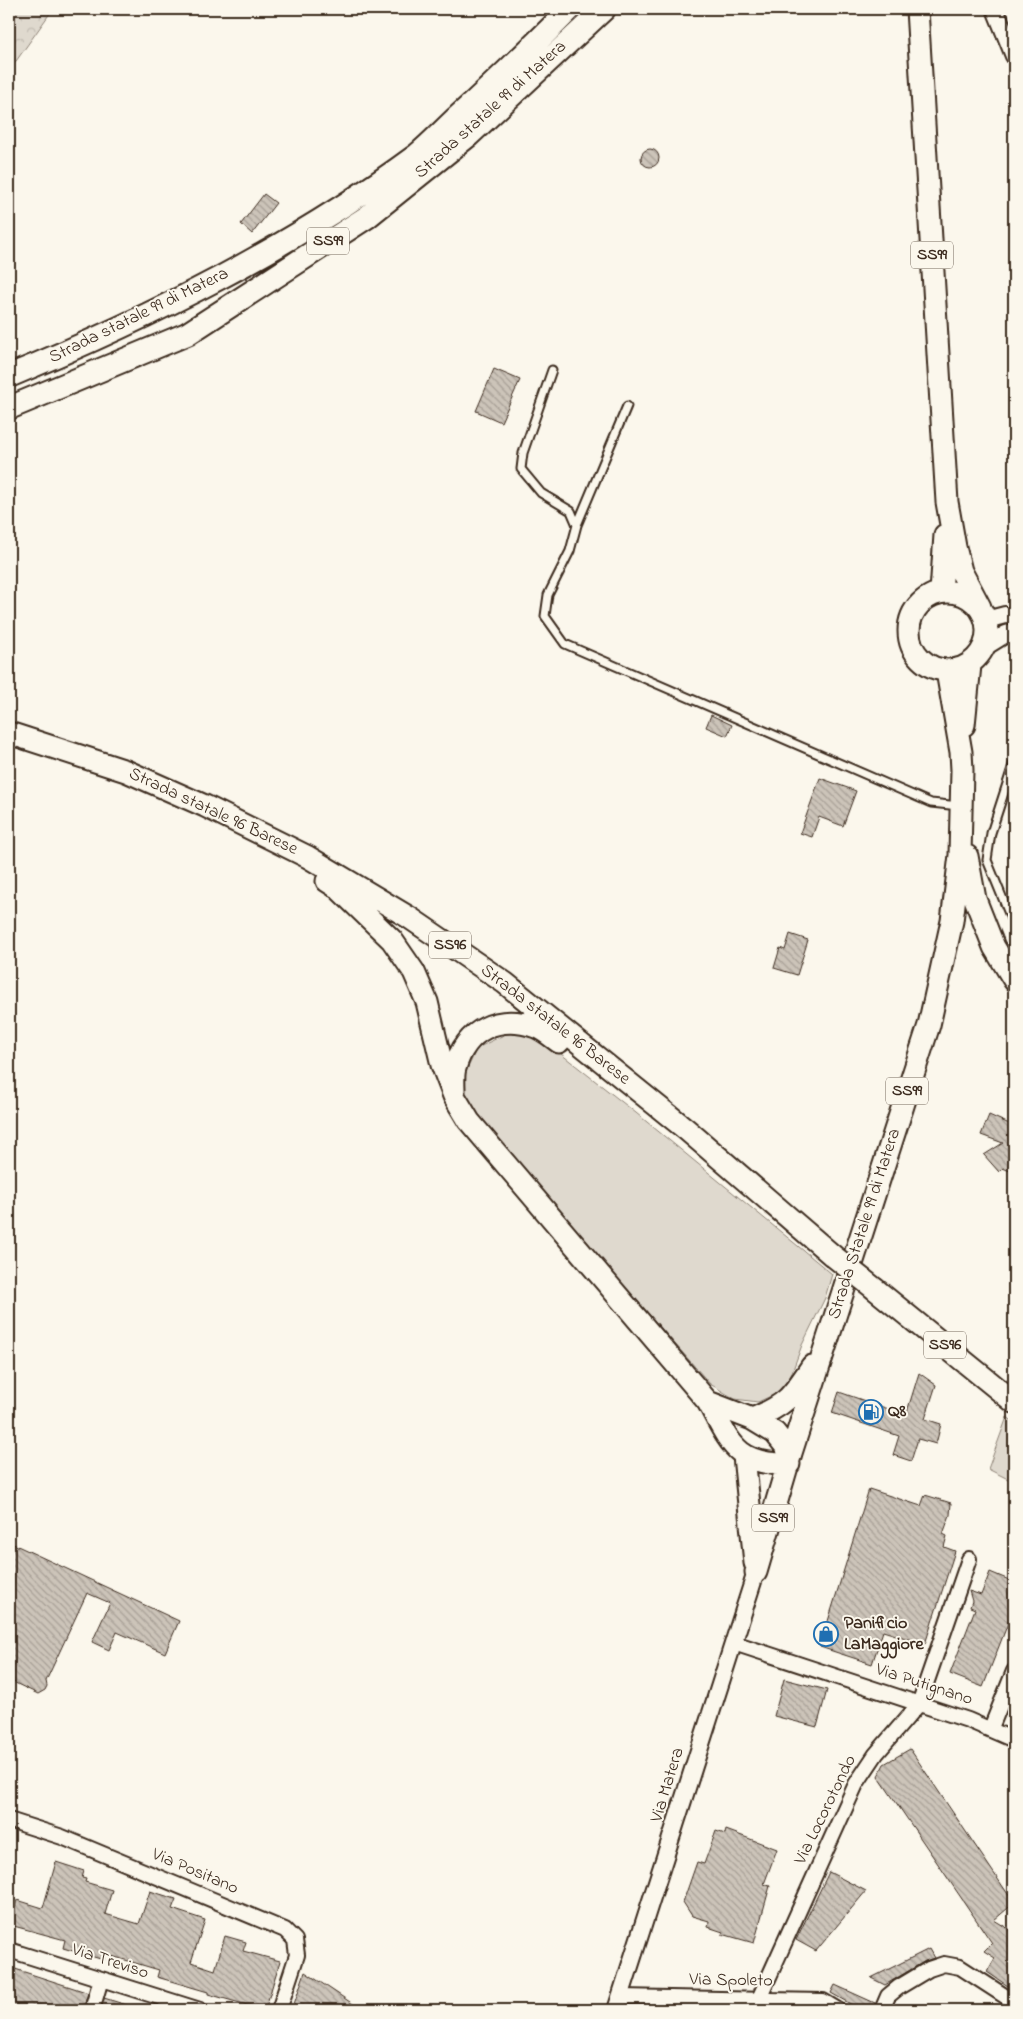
<svg xmlns="http://www.w3.org/2000/svg" width="1023" height="2019" font-family="'Indie Flower',sans-serif">
	<style>
		.green { fill: #dfd9ce; stroke: #8d8276 }
		.forest { fill: url(#forest-crowns); stroke: #8d8276 }
		.building { fill: url(#building-back-hatch); stroke: #3b2a1e }
		.lines { fill: none; stroke-linecap: round; stroke-linejoin: round }
		.service-casing { stroke: #3b2a1e; stroke-width: 11 }
		.minor-casing { stroke: #3b2a1e; stroke-width: 18 }
		.tertiary-casing { stroke: #3b2a1e; stroke-width: 20 }
		.primary-casing { stroke: #3b2a1e; stroke-width: 25 }
		.trunk-casing { stroke: #3b2a1e; stroke-width: 26 }
		.service { stroke: #fbf7ec; stroke-width: 7 }
		.minor { stroke: #fbf7ec; stroke-width: 14 }
		.tertiary { stroke: #fbf7ec; stroke-width: 16 }
		.primary { stroke: #fbf7ec; stroke-width: 21 }
		.trunk { stroke: #fbf7ec; stroke-width: 22 }
		.primary-bridge-casing { stroke: #3b2a1e; stroke-width: 25; stroke-linecap: butt }
		.primary-bridge { stroke: #fbf7ec; stroke-width: 21 }
		.labels { text-anchor: middle; dominant-baseline: central; stroke-width: 4; stroke-linejoin: round; paint-order: stroke }
		.shield { fill: #fbf7ec; stroke: #75685c; stroke-width: 1 }
		.shield-label { font-size: 16px; font-weight: bold; fill: #3b2a1e }
		.street-label { font-size: 18px; fill: #3b2a1e; stroke: #fbf7ec }
		.poi-label { font-size: 18px; font-weight: bold; fill: #3b2a1e; stroke: #fbf7ec; text-anchor: start }
	</style>
	<defs>
		<pattern id="forest-crowns" width="20" height="18" patternUnits="userSpaceOnUse" patternTransform="scale(1.25)"><rect width="20" height="18" fill="#dfd9ce"/><path d="M2 6a3 3 0 1 1 6 0M12 15a3 3 0 1 1 6 0" fill="none" stroke="#c0bab0"/></pattern>
		<pattern id="building-back-hatch" width="6" height="6" patternUnits="userSpaceOnUse" patternTransform="scale(1.25)"><rect width="6" height="6" fill="#ccc4b9"/><path d="M-1 5l2 2M0 0l6 6M5-1l2 2" fill="none" stroke="#a79f96"/></pattern>
	</defs>
	<rect width="100%" height="100%" fill="#fbf7ec"/>
	<filter id="ink" filterUnits="userSpaceOnUse"><feTurbulence type="fractalNoise" baseFrequency=".02" numOctaves="2"/><feDisplacementMap in="SourceGraphic" scale="10" xChannelSelector="R" yChannelSelector="G"/><feConvolveMatrix kernelMatrix="1 2 1 2 8 2 1 2 1" color-interpolation-filters="sRGB"/></filter>
	<g filter="url(#ink)">
		<path class="green" d="M 512,1031 L 542,1039 L 636,1113 L 832,1274 L 825,1298 L 802,1345 L 788,1383 L 773,1395 L 758,1402 L 735,1399 L 710,1384 L 467,1106 L 460,1085 L 477,1048 Z
			M 1007,1417 L 1014,1422 L 1014,1482 L 988,1469 Z"/>
		<path class="forest" d="M 9,9 L 53,9 L 9,71 Z"/>
		<path class="building" d="M641 158a9 9 0 1 1 18 0a9 9 0 1 1-18 0Z
			M 264,194 L 276,203 L 252,234 L 241,224 Z
			M 494,369 L 520,380 L 501,422 L 476,411 Z
			M 711,715 L 732,725 L 727,736 L 706,727 Z
			M 820,778 L 856,791 L 843,826 L 819,817 L 812,837 L 800,833 Z
			M 790,934 L 808,940 L 797,975 L 774,968 L 780,948 L 785,950 Z
			M 989,1115 L 1014,1126 L 1014,1173 L 1003,1168 L 999,1172 L 984,1155 L 1003,1143 L 981,1135 Z
			M 919,1373 L 936,1385 L 925,1419 L 941,1424 L 936,1444 L 918,1439 L 911,1461 L 893,1455 L 899,1436 L 832,1413 L 839,1392 L 906,1415 Z
			M 869,1489 L 921,1506 L 925,1495 L 951,1503 L 950,1515 L 943,1534 L 947,1536 L 944,1547 L 955,1551 L 925,1644 L 883,1631 L 872,1664 L 820,1647 Z
			M 9,1542 L 179,1621 L 165,1653 L 117,1632 L 109,1650 L 92,1642 L 110,1603 L 87,1593 L 46,1681 L 47,1686 L 45,1690 L 38,1694 L 9,1680 Z
			M 990,1572 L 1014,1582 L 1014,1608 L 983,1687 L 950,1674 L 975,1609 L 970,1607 L 972,1601 L 969,1591 L 981,1595 Z
			M 784,1679 L 827,1690 L 817,1727 L 774,1716 Z
			M 910,1749 L 1014,1903 L 994,1920 L 1014,1932 L 1014,1990 L 987,1972 L 995,1958 L 984,1951 L 992,1943 L 878,1776 L 884,1764 Z
			M 726,1830 L 777,1849 L 764,1884 L 770,1886 L 754,1943 L 722,1934 L 723,1932 L 708,1927 L 709,1921 L 692,1916 L 683,1902 L 697,1862 L 704,1864 L 716,1831 L 725,1834 Z
			M 56,1862 L 84,1871 L 82,1878 L 86,1879 L 85,1882 L 112,1890 L 105,1914 L 139,1924 L 150,1891 L 176,1899 L 172,1909 L 205,1920 L 191,1962 L 215,1970 L 225,1936 L 246,1942 L 243,1951 L 280,1961 L 265,2010 L 208,1994 L 208,1992 L 157,1977 L 159,1970 L 105,1954 L 104,1960 L 63,1948 L 65,1940 L 10,1925 L 17,1900 L 43,1908 Z
			M 829,1872 L 866,1891 L 816,1951 L 796,1940 Z
			M 929,1949 L 934,1958 L 925,1961 L 885,1985 L 871,1978 Z
			M 9,1967 L 86,1992 L 88,1993 L 83,2010 L 9,2010 Z
			M 305,1972 L 362,2010 L 292,2010 Z
			M 835,1985 L 875,2003 L 873,2010 L 861,2010 L 831,1993 Z
			M 104,1998 L 133,2007 L 133,2010 L 101,2010 Z"/>
		<g class="lines">
			<defs>
				<path id="service" d="M 552,370 L 523,453 L 521,469 L 541,493 L 571,511 L 577,525 L 570,551 L 548,595 L 545,616 L 565,644 L 931,803 L 959,806
					M 577,525 L 627,406
					M 1014,762 L 991,833 L 987,860 L 1014,926"/>
				<path id="minor" d="M 734,1643 L 968,1720 L 1014,1740
					M 991,1728 L 1014,1671
					M 9,1820 L 62,1837 L 285,1930 L 295,1940 L 297,1955 L 279,2010
					M 9,1950 L 200,2010
					M 621,1997 L 823,2001 L 838,2010
					M 758,2001 L 856,1784 L 876,1754 L 919,1704 L 969,1559
					M 92,2010 L 101,1979
					M 882,2010 L 888,1996 L 899,1987 L 929,1969 L 944,1964 L 960,1967 L 1014,2002"/>
				<path id="tertiary" d="M 995,9 L 1014,56
					M 986,620 L 1005,615 L 1014,615
					M 985,647 L 1006,634 L 1014,632
					M 616,2010 L 756,1572"/>
				<path id="primary" d="M 917,9 L 947,502 L 955,547 L 961,571 L 980,607
					M909 631a39 39 0 1 1 78 0a39 39 0 1 1-78 0Z
					M 941,592 L 945,535
					M 964,725 L 970,665
					M 9,733 L 126,771 L 205,806 L 308,857 L 410,918 L 505,983 L 687,1130 L 832,1255
					M 967,856 L 975,899 L 994,947 L 1014,980
					M 327,881 L 338,888 L 392,940 L 414,972 L 427,1002 L 442,1065 L 454,1096 L 469,1121 L 708,1402 C 731,1444 736,1465 789,1464
					M 454,1091 C 454,1084 453,1075 455,1068 C 466,1029 498,1014 536,1027 C 544,1030 552,1037 559,1042
					M 875,1289 L 1014,1402
					M 708,1402 L 752,1419 L 775,1433 L 791,1453
					M 752,1419 C 787,1405 792,1396 812,1366
					M 744,1456 L 755,1563
					M 756,1572 L 791,1453 L 929,1025 L 952,921 L 960,855 L 962,770 L 961,752 L 947,671"/>
				<path id="trunk" d="M 9,376 C 152,317 292,247 417,155 C 433,142 448,125 464,111 C 500,78 535,44 570,9
					M 9,408 L 187,334 L 367,217 L 469,135 L 604,9"/>
			</defs>
			<use href="#service" class="service-casing"/>
			<use href="#minor" class="minor-casing"/>
			<use href="#tertiary" class="tertiary-casing"/>
			<use href="#primary" class="primary-casing"/>
			<use href="#trunk" class="trunk-casing"/>
			<use href="#service" class="service"/>
			<use href="#minor" class="minor"/>
			<use href="#tertiary" class="tertiary"/>
			<use href="#primary" class="primary"/>
			<use href="#trunk" class="trunk"/>
			<defs>
				<path id="primary-bridge" d="M 832,1255 L 875,1289"/>
			</defs>
			<use href="#primary-bridge" class="primary-bridge-casing"/>
			<use href="#primary-bridge" class="primary-bridge"/>
		</g>
	</g>
	<defs>
		<symbol id="fuel-ring" viewBox="-11 -11 22 22"><circle r="9.5" fill="#fbf7ec" stroke="#1f6fb2" stroke-width="1.5"/><path d="M-5.5-6h7V0h2V4h1.3V-2.5L3-4.5l.8-.8L6-3V5H2.5V1h-1V6h-7ZM-4.2-4.7v3.2H.2V-4.7Z" fill="#1f6fb2"/></symbol>
		<symbol id="shop-ring" viewBox="-11 -11 22 22"><circle r="9.5" fill="#fbf7ec" stroke="#1f6fb2" stroke-width="1.5"/><path d="M-5-2.5h2.3a2.7 3.5 0 0 1 5.4 0H5L5.5 6h-11ZM-1.5-2.5h3a1.5 2.3 0 0 0-3 0Z" fill="#1f6fb2"/></symbol>
	</defs>
	<g fill-rule="evenodd">
		<use href="#fuel-ring" x="857" y="1398" width="28" height="28"/>
		<use href="#shop-ring" x="812" y="1620" width="28" height="28"/>
	</g>
	<g class="labels">
		<g class="shield">
			<rect x="307" y="227.5" width="42" height="27" rx="4"/>
			<rect x="911" y="241.5" width="42" height="27" rx="4"/>
			<rect x="429" y="931.5" width="42" height="27" rx="4"/>
			<rect x="886" y="1077.5" width="42" height="27" rx="4"/>
			<rect x="924" y="1331.5" width="42" height="27" rx="4"/>
			<rect x="752" y="1504.5" width="42" height="27" rx="4"/>
		</g>
		<g class="shield-label">
			<text x="328" y="241">SS99</text>
			<text x="932" y="255">SS99</text>
			<text x="450" y="945">SS96</text>
			<text x="907" y="1091">SS99</text>
			<text x="945" y="1345">SS96</text>
			<text x="773" y="1518">SS99</text>
		</g>
		<g class="street-label">
			<text transform="translate(491 110) rotate(-42)">Strada statale 99 di Matera</text>
			<text transform="translate(139 316) rotate(-26)">Strada statale 99 di Matera</text>
			<text transform="translate(213 812) rotate(25)">Strada statale 96 Barese</text>
			<text transform="translate(555 1025) rotate(38)">Strada statale 96 Barese</text>
			<text transform="translate(865 1224) rotate(-72)">Strada Statale 99 di Matera</text>
			<text transform="translate(924 1685) rotate(18)">Via Putignano</text>
			<text transform="translate(668 1785) rotate(-73)">Via Matera</text>
			<text transform="translate(826 1810) rotate(-64)">Via Locorotondo</text>
			<text transform="translate(195 1872) rotate(23)">Via Positano</text>
			<text transform="translate(110 1962) rotate(18)">Via Treviso</text>
			<text transform="translate(731 1981) rotate(1)">Via Spoleto</text>
		</g>
		<g class="poi-label">
			<text x="888" y="1412">Q8</text>
			<text x="844" y="1624">Panificio<tspan x="844" dy="21">LaMaggiore</tspan></text>
		</g>
	</g>
	<rect width="1023" height="2019" fill="none" stroke="#fbf7ec" stroke-width="30"/>
	<rect x="15" y="15" width="993" height="1989" fill="none" stroke="#3b2a1e" stroke-width="2" filter="url(#ink)"/>
</svg>
